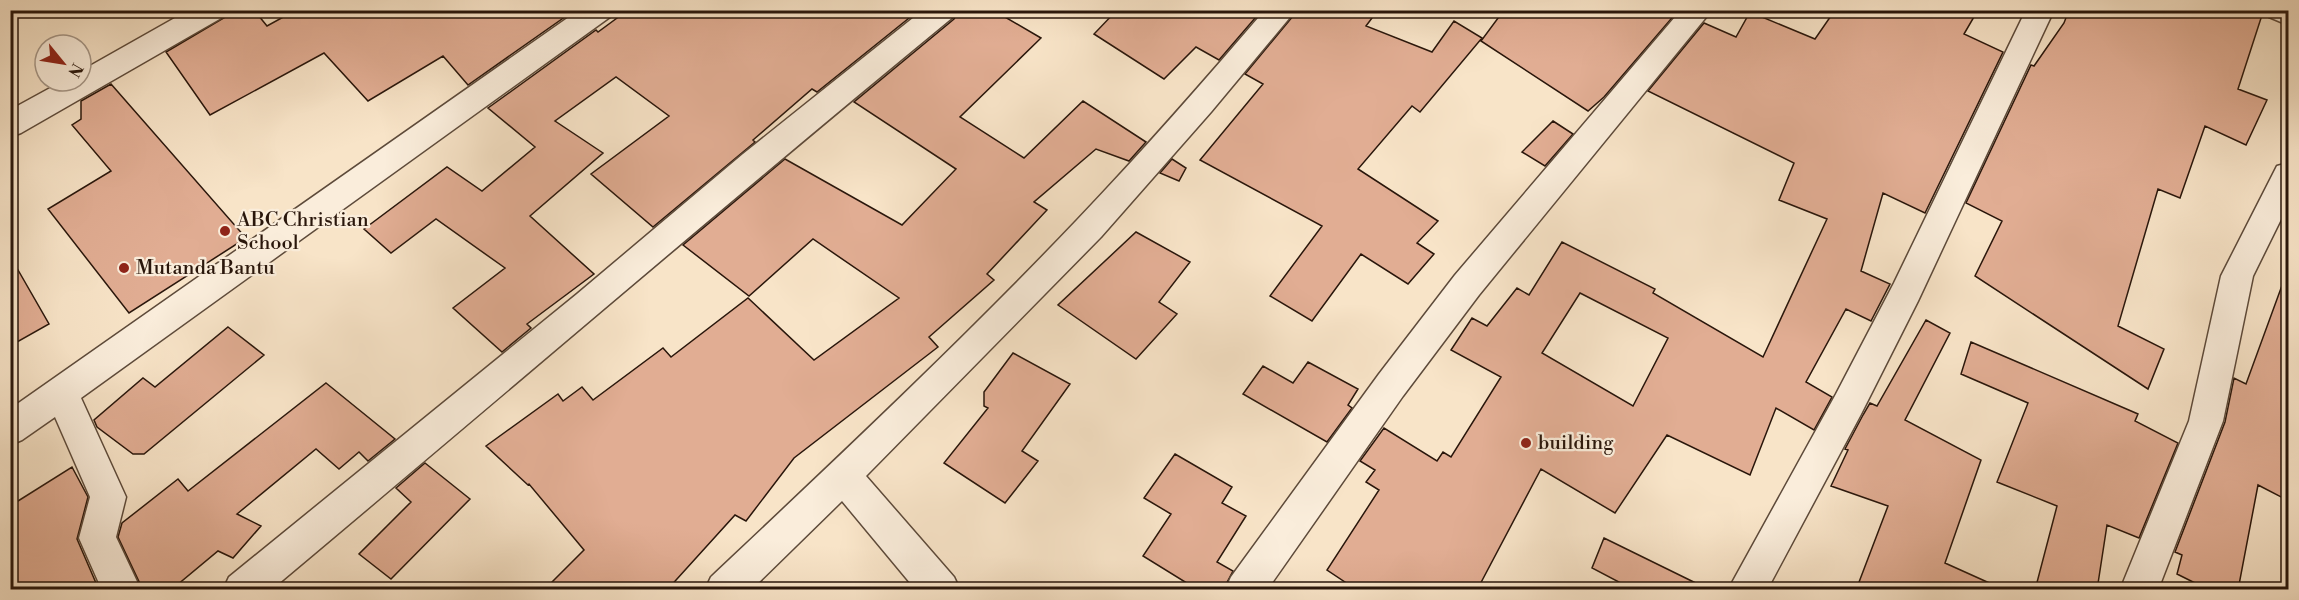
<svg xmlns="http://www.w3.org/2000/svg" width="2299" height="600" font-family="'Libre Bodoni',serif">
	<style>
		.building { fill: #e1ad93; stroke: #29160b; stroke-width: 1.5; fill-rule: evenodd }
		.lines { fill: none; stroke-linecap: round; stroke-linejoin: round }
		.minor-casing { stroke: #5d4a3a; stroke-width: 3 }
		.minor { fill: #faeddb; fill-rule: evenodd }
		.poi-dot { fill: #8f2418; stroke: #faeddb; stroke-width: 2 }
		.labels { text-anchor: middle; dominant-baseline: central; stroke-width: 4.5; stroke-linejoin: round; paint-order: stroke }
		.poi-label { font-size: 20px; fill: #29160b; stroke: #faeddb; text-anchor: start }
	</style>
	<rect width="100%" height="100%" fill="#f8e4c8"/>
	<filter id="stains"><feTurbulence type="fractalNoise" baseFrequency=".00333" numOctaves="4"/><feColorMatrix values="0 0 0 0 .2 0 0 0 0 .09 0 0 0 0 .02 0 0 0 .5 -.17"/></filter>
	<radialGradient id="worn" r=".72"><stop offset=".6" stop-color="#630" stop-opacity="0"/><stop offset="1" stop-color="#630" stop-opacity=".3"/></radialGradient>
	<path class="building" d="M 237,10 L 254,10 L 267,26 L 296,10 L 563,10 L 569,14 L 468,85 L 443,56 L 368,101 L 324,53 L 210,115 L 166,52 Z
		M 628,10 L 919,10 L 817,92 L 812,89 L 753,140 L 755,142 L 653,227 L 591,174 L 669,116 L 616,77 L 555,121 L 603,153 L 530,216 L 594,274 L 527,324 L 531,328 L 502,352 L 453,308 L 505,268 L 436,219 L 391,253 L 364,229 L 447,167 L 482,191 L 535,147 L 488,108 L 596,30 L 598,32 Z
		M 959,10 L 993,10 L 1041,38 L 960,117 L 1024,158 L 1083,101 L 1146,142 L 1129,161 L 1096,149 L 1034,202 L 1047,210 L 987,274 L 994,280 L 929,337 L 938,347 L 794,458 L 746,521 L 735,515 L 667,590 L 544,590 L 584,550 L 529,484 L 528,485 L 486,446 L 558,394 L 563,401 L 582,387 L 593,400 L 663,348 L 671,357 L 748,298 L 814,360 L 899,298 L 813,239 L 749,296 L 683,245 L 785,159 L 902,225 L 956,169 L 854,102 L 954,19 Z
		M 1117,10 L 1262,10 L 1219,60 L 1196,47 L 1164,79 L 1094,34 Z
		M 1298,10 L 1378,10 L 1366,26 L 1432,52 L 1454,21 L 1482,38 L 1420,112 L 1412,106 L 1358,169 L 1438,221 L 1417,243 L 1434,254 L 1408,284 L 1361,254 L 1312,321 L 1270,296 L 1322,226 L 1200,160 L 1263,84 L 1245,74 Z
		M 1504,10 L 1674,10 L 1677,12 L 1604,97 L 1588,111 L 1481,41 Z
		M 1835,10 L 1978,10 L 1964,34 L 2003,52 L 1925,213 L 1883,193 L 1861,271 L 1890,284 L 1871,321 L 1846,309 L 1806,382 L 1832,397 L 1814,430 L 1776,408 L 1750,475 L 1667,435 L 1615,513 L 1541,469 L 1477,590 L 1357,590 L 1327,570 L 1379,490 L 1366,482 L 1375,470 L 1360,461 L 1384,428 L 1437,461 L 1443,452 L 1451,457 L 1501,377 L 1451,350 L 1472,318 L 1487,326 L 1517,288 L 1529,295 L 1562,242 L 1655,289 L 1653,293 L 1763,357 L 1827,219 L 1779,200 L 1794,163 L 1648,91 L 1704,23 L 1736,37 L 1750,12 L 1815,39 ZM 1580,293 L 1668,338 L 1633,406 L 1542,353 Z
		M 2069,10 L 2263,12 L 2238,89 L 2267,100 L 2246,145 L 2205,126 L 2180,198 L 2158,189 L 2118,326 L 2164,349 L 2148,389 L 1975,276 L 2002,221 L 1966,203 L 2031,65 L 2034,66 L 2064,23 Z
		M 111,84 L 246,238 L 129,313 L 48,209 L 111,171 L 72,125 L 81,119 L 81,101 Z
		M 1553,121 L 1573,134 L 1545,166 L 1522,152 Z
		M 1172,159 L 1186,168 L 1179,181 L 1160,173 Z
		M 1136,232 L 1190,262 L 1159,302 L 1177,314 L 1136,359 L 1058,305 Z
		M 10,256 L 49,324 L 10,346 Z
		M 2284,280 L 2289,280 L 2289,501 L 2258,485 L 2238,590 L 2209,590 L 2177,574 L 2182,555 L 2175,552 L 2225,422 L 2234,378 L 2246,384 Z
		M 1926,320 L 1950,333 L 1905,420 L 1981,460 L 1945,563 L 2005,590 L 1856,590 L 1888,506 L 1831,486 L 1848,450 L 1845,449 L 1863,415 L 1870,403 L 1877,406 Z
		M 228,327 L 264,355 L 144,454 L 133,454 L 97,427 L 94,420 L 143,378 L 155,387 Z
		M 1971,342 L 2138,414 L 2135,421 L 2178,443 L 2139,538 L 2107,525 L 2097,590 L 2035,590 L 2057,506 L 1997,482 L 2028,403 L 1961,374 Z
		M 1013,353 L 1070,384 L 1022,451 L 1038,461 L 1005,503 L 944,463 L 988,408 L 984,406 L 984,392 Z
		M 1308,362 L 1358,389 L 1348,405 L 1352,408 L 1327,442 L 1243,394 L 1263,366 L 1293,383 Z
		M 326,383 L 395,439 L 368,461 L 359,452 L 339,469 L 316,449 L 237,514 L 261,526 L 233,558 L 218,551 L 171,590 L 143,590 L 118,537 L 122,523 L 178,479 L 188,491 Z
		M 1175,454 L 1232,487 L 1222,503 L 1246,516 L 1217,562 L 1233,571 L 1223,590 L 1198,590 L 1143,556 L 1171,514 L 1144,498 Z
		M 425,463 L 470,499 L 391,579 L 359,554 L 411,502 L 396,488 Z
		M 72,467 L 88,497 L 77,539 L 99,590 L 10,590 L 10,506 Z
		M 1604,538 L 1710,590 L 1634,590 L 1592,568 Z"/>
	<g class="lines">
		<defs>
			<path id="minor" d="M 189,10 L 227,10 L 223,17 L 21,133 L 10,137 L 10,110 L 63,81 L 81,81 L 81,71 Z
				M 579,10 L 614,10 L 610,17 L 81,398 L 126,497 L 116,537 L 141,590 L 102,590 L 79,538 L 90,497 L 55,417 L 22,440 L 10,445 L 10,409 Z
				M 923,10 L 957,10 L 953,17 C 724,205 499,399 271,590 L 223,590 L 229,577 L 577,294 L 743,154 Z
				M 1265,10 L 1296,10 L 1211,112 L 1101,237 L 866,476 L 954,577 L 960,590 L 916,590 L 842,501 L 751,590 L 705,590 L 711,577 C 835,460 960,343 1077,220 C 1142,152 1204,81 1265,10 Z
				M 1681,10 L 1712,10 L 1479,295 L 1403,396 L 1267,590 L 1225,590 L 1231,577 L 1379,374 L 1455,275 Z
				M 2026,10 L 2054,10 L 1918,301 L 1860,416 L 1767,590 L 1728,590 L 1836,394 L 1894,283 Z
				M 2265,10 L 2288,10 L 2288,25 L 2269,17 Z
				M 2288,163 L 2288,205 L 2253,276 L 2223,421 L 2158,590 L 2120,590 L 2189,421 L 2221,276 L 2277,166 Z"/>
		</defs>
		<use href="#minor" class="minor-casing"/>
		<use href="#minor" class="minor"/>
	</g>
	<g class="poi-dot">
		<circle cx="225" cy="231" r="6"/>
		<circle cx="124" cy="268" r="6"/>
		<circle cx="1526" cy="443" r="6"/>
	</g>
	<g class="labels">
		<g class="poi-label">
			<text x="237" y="220">ABC Christian<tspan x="237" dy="23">School</tspan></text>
			<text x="136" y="268">Mutanda Bantu</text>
			<text x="1538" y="443">building</text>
		</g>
	</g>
	<rect width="2299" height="600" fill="none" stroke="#f8e4c8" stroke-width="36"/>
	<rect x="12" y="12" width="2275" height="576" fill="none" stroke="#29160b" stroke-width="3"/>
	<rect x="18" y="18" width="2263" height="564" fill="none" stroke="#29160b" stroke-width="1.5"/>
	<g transform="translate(63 63) rotate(120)"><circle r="28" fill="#faeddb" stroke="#a69788" stroke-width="1.5"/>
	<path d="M0-4.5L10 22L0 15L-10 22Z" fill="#8f2418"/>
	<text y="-9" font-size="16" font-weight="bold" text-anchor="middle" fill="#29160b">N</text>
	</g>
	<rect width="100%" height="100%" filter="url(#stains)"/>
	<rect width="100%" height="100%" fill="url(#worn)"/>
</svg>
